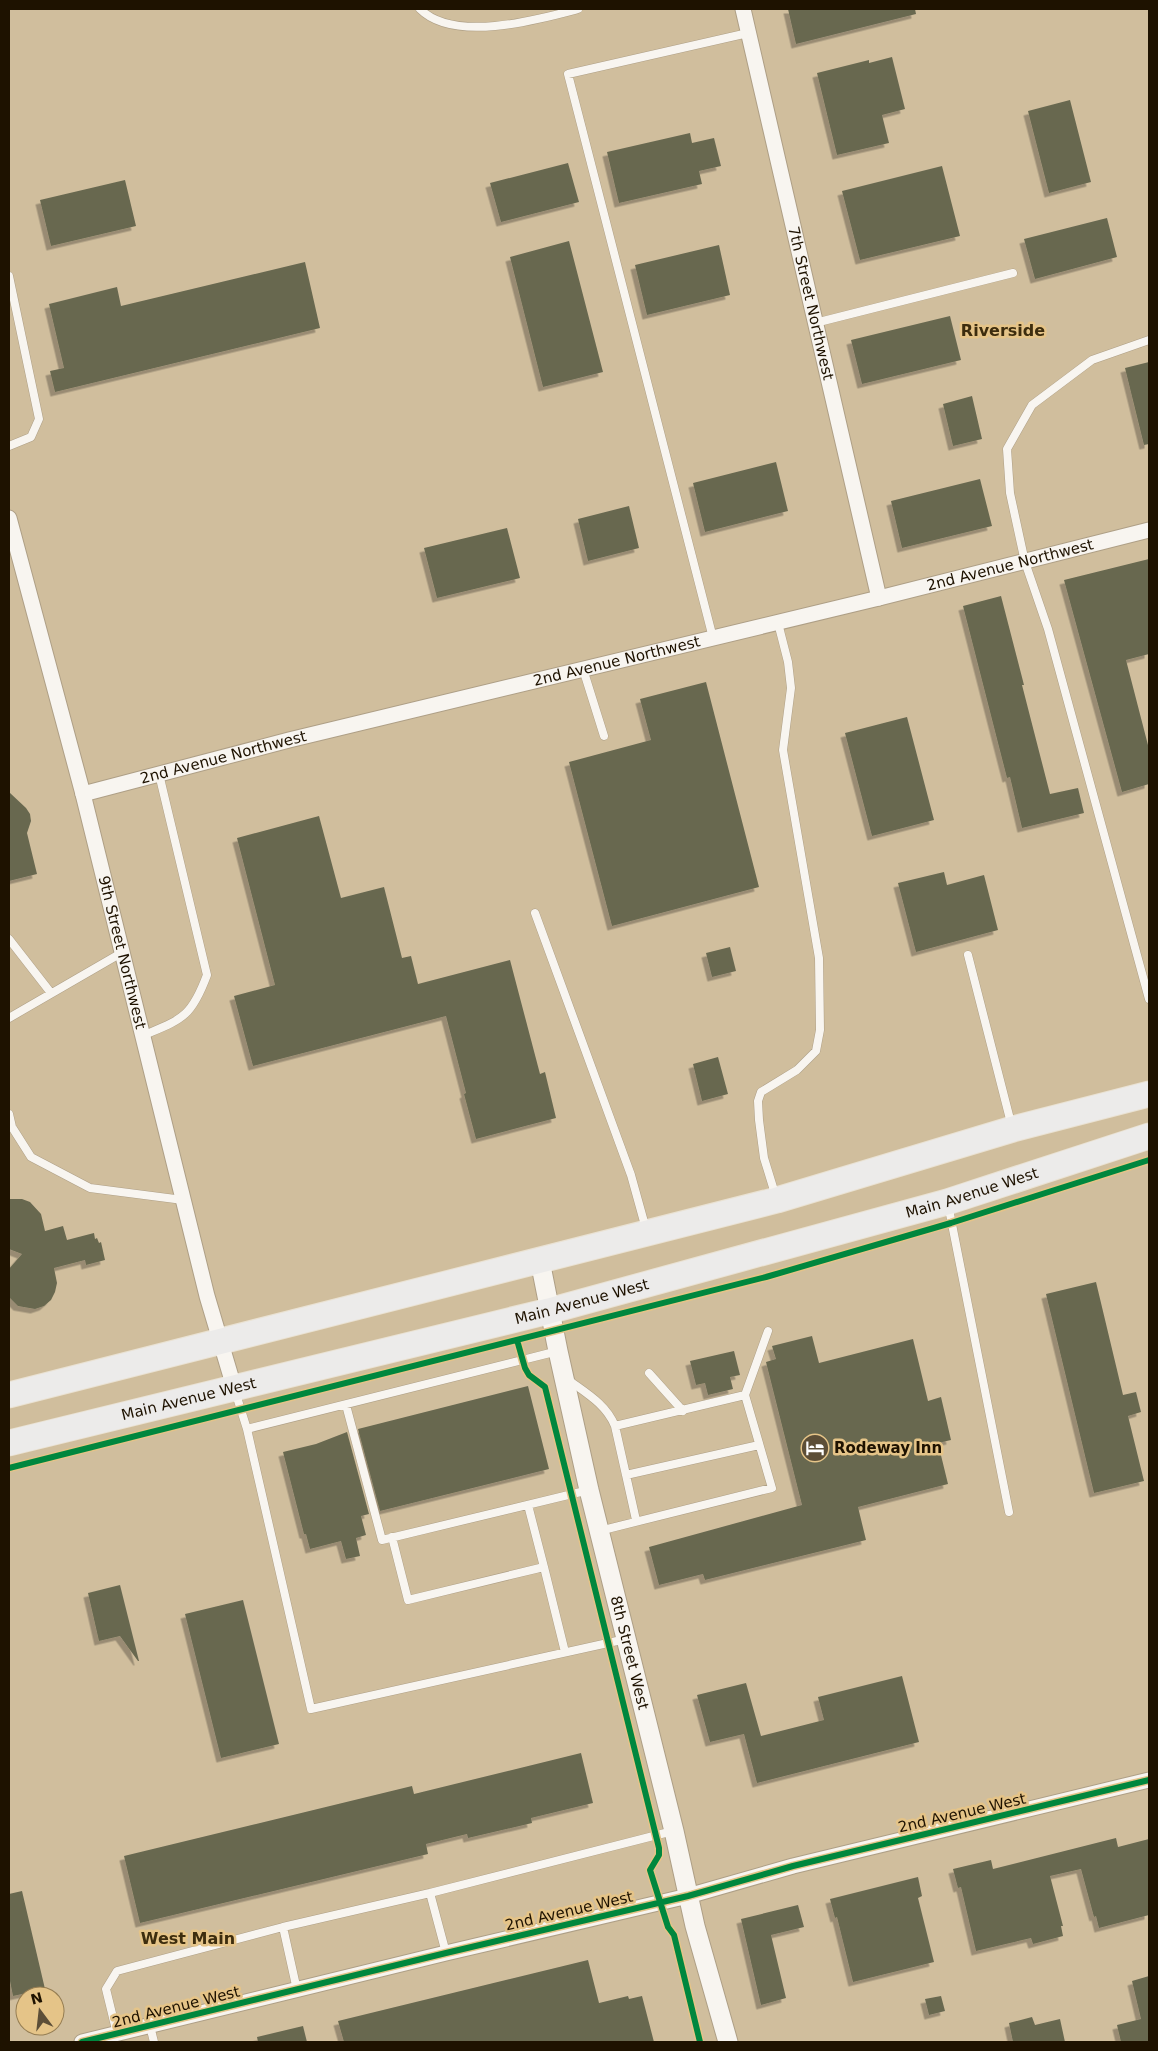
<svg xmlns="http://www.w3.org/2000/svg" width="1158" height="2051" font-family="'DejaVu Sans',sans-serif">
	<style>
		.building { fill: #686850; filter: url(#shadow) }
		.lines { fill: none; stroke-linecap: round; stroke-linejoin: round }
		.service-casing { stroke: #ae9f86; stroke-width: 9 }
		.minor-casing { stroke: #ae9f86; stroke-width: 17 }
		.tertiary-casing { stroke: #ae9f86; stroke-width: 21 }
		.primary-casing { stroke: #eae2d3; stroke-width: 27 }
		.service { stroke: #f8f5f0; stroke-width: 8 }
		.minor { stroke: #f8f5f0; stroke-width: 15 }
		.tertiary { stroke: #f8f5f0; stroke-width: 19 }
		.primary { stroke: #ecebea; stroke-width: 25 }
		.cycleway-casing { stroke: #e5c488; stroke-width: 9 }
		.cycleway { stroke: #00873e; stroke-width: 6 }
		.labels { text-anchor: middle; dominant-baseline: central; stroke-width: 5; stroke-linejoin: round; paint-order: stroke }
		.street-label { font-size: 15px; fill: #1e1200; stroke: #e5c488 }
		.poi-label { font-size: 15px; font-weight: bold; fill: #1e1200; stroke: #e5c488; text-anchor: start }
		.neighbourhood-label { font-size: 16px; font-weight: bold; fill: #3d2d0e; stroke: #e5c488 }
	</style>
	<defs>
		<filter id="shadow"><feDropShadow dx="-4.5" dy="4.5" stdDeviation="0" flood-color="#0004"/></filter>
	</defs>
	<rect width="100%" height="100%" fill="#d0be9d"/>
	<path class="building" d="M 788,9 L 915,9 L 916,14 L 796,44 Z
		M 892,57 L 905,109 L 882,115 L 889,143 L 837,155 L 817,73 L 869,60 L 869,63 Z
		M 1070,100 L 1091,182 L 1049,193 L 1028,111 Z
		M 690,133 L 692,143 L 714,138 L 721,166 L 699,171 L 702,184 L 619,203 L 607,152 Z
		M 568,163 L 579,202 L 501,222 L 490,183 Z
		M 942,166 L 960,236 L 860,260 L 842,191 Z
		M 125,180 L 136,226 L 51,246 L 40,200 Z
		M 1107,218 L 1117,257 L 1035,279 L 1024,239 Z
		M 569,241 L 603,372 L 543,387 L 510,257 Z
		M 719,245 L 730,295 L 647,315 L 635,265 Z
		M 305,262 L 320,328 L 55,392 L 50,371 L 64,368 L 49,304 L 117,287 L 121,306 Z
		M 950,316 L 961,360 L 862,384 L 851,340 Z
		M 1149,362 L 1149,444 L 1144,445 L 1125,368 Z
		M 972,396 L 982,439 L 953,446 L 943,404 Z
		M 776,462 L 788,511 L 705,532 L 693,483 Z
		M 980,479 L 992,526 L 902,548 L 891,501 Z
		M 629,506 L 639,548 L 588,561 L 578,519 Z
		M 507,528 L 520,578 L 437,598 L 424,548 Z
		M 1149,559 L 1149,654 L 1126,660 L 1149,749 L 1149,784 L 1122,792 L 1064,580 Z
		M 1001,596 L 1024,685 L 1022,685 L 1050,794 L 1078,788 L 1084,813 L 1022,828 L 1010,777 L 1007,778 L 963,606 Z
		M 706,682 L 759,887 L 612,926 L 569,762 L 651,740 L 640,699 Z
		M 907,717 L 934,820 L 872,836 L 845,733 Z
		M 9,792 L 26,808 L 30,814 L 31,821 L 27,833 L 37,874 L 9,881 Z
		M 319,816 L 341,898 L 384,887 L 402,958 L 411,956 L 418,984 L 510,960 L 540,1074 L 545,1072 L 556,1118 L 476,1139 L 464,1094 L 466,1093 L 446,1016 L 253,1066 L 234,996 L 275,985 L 237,838 Z
		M 944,872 L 947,885 L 984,875 L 998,930 L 916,952 L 898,883 Z
		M 730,947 L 736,971 L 712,977 L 706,953 Z
		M 718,1057 L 728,1094 L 702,1101 L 693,1064 Z
		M 9,1199 L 22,1199 L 30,1202 L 41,1214 L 45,1231 L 63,1226 L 67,1240 L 94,1233 L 95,1239 L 97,1238 L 99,1243 L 101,1242 L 105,1260 L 86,1265 L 85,1260 L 54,1268 L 57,1283 L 55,1292 L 51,1300 L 44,1306 L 35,1309 L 18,1306 L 9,1297 L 9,1269 L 22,1254 L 9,1249 Z
		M 1096,1282 L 1123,1395 L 1136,1392 L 1141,1412 L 1128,1416 L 1144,1481 L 1094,1493 L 1046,1294 Z
		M 812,1336 L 819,1363 L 913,1339 L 928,1401 L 941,1397 L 951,1440 L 938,1443 L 948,1484 L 858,1507 L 866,1540 L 705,1580 L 703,1574 L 659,1585 L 649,1547 L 802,1505 L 766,1362 L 776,1359 L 772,1346 Z
		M 734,1351 L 740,1375 L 730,1377 L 733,1389 L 708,1395 L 705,1383 L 696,1385 L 690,1361 Z
		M 528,1386 L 549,1469 L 380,1511 L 358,1429 Z
		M 347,1432 L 369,1514 L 361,1516 L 366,1535 L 356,1538 L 360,1556 L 346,1559 L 341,1541 L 310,1549 L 306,1534 L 304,1534 L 283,1452 L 316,1444 Z
		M 120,1585 L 139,1661 L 138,1661 L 120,1636 L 99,1641 L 88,1593 Z
		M 243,1600 L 279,1744 L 221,1758 L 185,1614 Z
		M 902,1676 L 919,1742 L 757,1783 L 744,1734 L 710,1742 L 697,1695 L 746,1683 L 761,1736 L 824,1720 L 818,1697 Z
		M 581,1753 L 593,1803 L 531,1818 L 532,1823 L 468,1838 L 467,1834 L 426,1844 L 428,1854 L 140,1923 L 124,1856 L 412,1786 L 414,1794 Z
		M 1116,1838 L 1118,1847 L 1149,1839 L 1149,1915 L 1099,1928 L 1096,1916 L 1094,1917 L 1081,1869 L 1050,1876 L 1063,1926 L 1061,1926 L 1063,1936 L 1033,1944 L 1031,1938 L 976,1951 L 961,1887 L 958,1888 L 953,1869 L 991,1860 L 993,1869 Z
		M 918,1877 L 922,1896 L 918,1898 L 934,1962 L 853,1982 L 837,1917 L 835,1918 L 830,1899 Z
		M 22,1891 L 45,1989 L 13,1996 L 9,1976 L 9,1894 Z
		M 798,1905 L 804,1927 L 771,1935 L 786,1998 L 761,2005 L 741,1919 Z
		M 588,1960 L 599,2003 L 628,1996 L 629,1999 L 642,1996 L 654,2042 L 344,2042 L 338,2021 Z
		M 1149,1976 L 1149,2042 L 1121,2042 L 1117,2025 L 1141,2019 L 1132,1981 Z
		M 941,1996 L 945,2011 L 929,2015 L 925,1999 Z
		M 1032,2017 L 1035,2025 L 1060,2019 L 1065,2042 L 1013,2042 L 1009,2023 Z
		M 303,2026 L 307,2042 L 258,2042 L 257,2037 Z"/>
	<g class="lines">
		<defs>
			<path id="service" d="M 420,9 C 454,43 537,20 578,9
				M 9,276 L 39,419 L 31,437 L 9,446
				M 815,323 L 1013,273
				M 1149,340 L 1092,360 L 1032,405 L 1007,449 L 1010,493 L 1025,562 L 1048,629 L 1149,999
				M 713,638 L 568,74 L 748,33
				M 583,669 L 604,736
				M 535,913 L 631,1175 L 646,1229
				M 9,939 L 51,993
				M 968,955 L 1012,1127
				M 9,1018 L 123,952
				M 142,1036 C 182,1019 191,1018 207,975 L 159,774
				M 9,1114 L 12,1127 L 31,1157 L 90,1188 L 183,1200
				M 776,1197 L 764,1158 L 759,1120 L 758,1101 L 761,1092 L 797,1070 L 816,1051 L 820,1030 L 819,958 L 783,750 L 791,688 L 788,662 L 778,623
				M 948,1204 L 1009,1512
				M 649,1373 L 683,1411
				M 567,1379 C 586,1393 606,1404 615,1426 L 745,1395 L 772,1488 L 599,1531
				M 235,1391 L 247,1429 L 311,1709 L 626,1639
				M 745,1395 L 768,1331
				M 346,1405 L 382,1540 L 589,1490
				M 615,1426 L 626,1475 L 759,1445
				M 247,1429 L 558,1351
				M 626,1475 L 636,1520
				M 528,1505 L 544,1567
				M 392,1537 L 408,1600 L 544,1567 L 565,1652
				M 430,1893 L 673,1831
				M 283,1927 L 297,1990
				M 150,2026 L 154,2042
				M 117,2034 L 106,1989 L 117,1971 L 283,1927 L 430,1893 L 446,1953"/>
			<g id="minor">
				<path id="s1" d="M 743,9 L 879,598"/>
				<path id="s2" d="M 9,518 L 83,794 L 207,1296 L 234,1387"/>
				<path id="s3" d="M 83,794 L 289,740 L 879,598 L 1149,530"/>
				<path d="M 82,2042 L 446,1953 L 688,1896 L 793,1866 L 1149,1780"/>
			</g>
			<g id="tertiary">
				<path id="s4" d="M 540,1261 L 558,1351 L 589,1490 L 674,1831 L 695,1926 L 728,2042"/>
			</g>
			<g id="primary">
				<path d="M 9,1395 L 777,1200 L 1013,1129 L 1149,1094"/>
				<path id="s5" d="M 9,1443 L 549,1311 L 947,1202 L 1149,1136"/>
			</g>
		</defs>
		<use href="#service" class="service-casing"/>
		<use href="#minor" class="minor-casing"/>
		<use href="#tertiary" class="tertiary-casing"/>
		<use href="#primary" class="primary-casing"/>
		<use href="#service" class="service"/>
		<use href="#minor" class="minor"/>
		<use href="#tertiary" class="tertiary"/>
		<use href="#primary" class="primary"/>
		<defs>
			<path id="cycleway" d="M 517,1340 L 525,1368 L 529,1375 L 545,1387 L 659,1848 L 659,1855 L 650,1870 L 668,1927 L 674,1935 L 700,2042
				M 9,1468 L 766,1277 L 951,1223 L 1149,1160
				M 82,2042 L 446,1953 L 688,1896 L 793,1866 L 1149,1780"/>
		</defs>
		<use href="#cycleway" class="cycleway-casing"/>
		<use href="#cycleway" class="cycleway"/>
	</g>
	<defs>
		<symbol id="hotel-disc" viewBox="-11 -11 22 22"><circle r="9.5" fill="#5c4e37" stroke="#e5c488"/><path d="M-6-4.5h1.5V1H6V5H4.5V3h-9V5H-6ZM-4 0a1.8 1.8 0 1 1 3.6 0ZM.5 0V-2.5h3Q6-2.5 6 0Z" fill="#fff"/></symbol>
	</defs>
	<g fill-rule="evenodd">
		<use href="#hotel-disc" x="799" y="1432" width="32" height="32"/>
	</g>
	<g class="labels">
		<g class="street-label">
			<text stroke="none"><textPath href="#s1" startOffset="302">7th Street Northwest</textPath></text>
			<text stroke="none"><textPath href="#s3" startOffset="955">2nd Avenue Northwest</textPath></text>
			<text stroke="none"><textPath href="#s3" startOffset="550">2nd Avenue Northwest</textPath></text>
			<text stroke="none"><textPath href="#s3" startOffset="145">2nd Avenue Northwest</textPath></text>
			<text stroke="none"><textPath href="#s2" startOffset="449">9th Street Northwest</textPath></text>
			<text stroke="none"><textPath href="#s5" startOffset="995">Main Avenue West</textPath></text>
			<text stroke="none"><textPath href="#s5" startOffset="590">Main Avenue West</textPath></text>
			<text stroke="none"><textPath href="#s5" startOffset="185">Main Avenue West</textPath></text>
			<text stroke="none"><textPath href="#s4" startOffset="402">8th Street West</textPath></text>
			<text transform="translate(962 1813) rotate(-13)">2nd Avenue West</text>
			<text transform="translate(569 1911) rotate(-13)">2nd Avenue West</text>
			<text transform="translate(176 2007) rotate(-14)">2nd Avenue West</text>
		</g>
		<g class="poi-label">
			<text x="834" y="1448">Rodeway Inn</text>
		</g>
		<g class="neighbourhood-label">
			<text x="1003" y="330">Riverside</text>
			<text x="188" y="1938">West Main</text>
		</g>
	</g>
	<rect width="1158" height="2051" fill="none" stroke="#1e1200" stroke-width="20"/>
	<g transform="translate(40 2011) rotate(345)"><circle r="24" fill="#e5c488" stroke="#957d52"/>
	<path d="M0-4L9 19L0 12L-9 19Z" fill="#5c4e37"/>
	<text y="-8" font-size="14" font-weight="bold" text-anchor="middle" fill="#1e1200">N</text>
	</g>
</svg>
